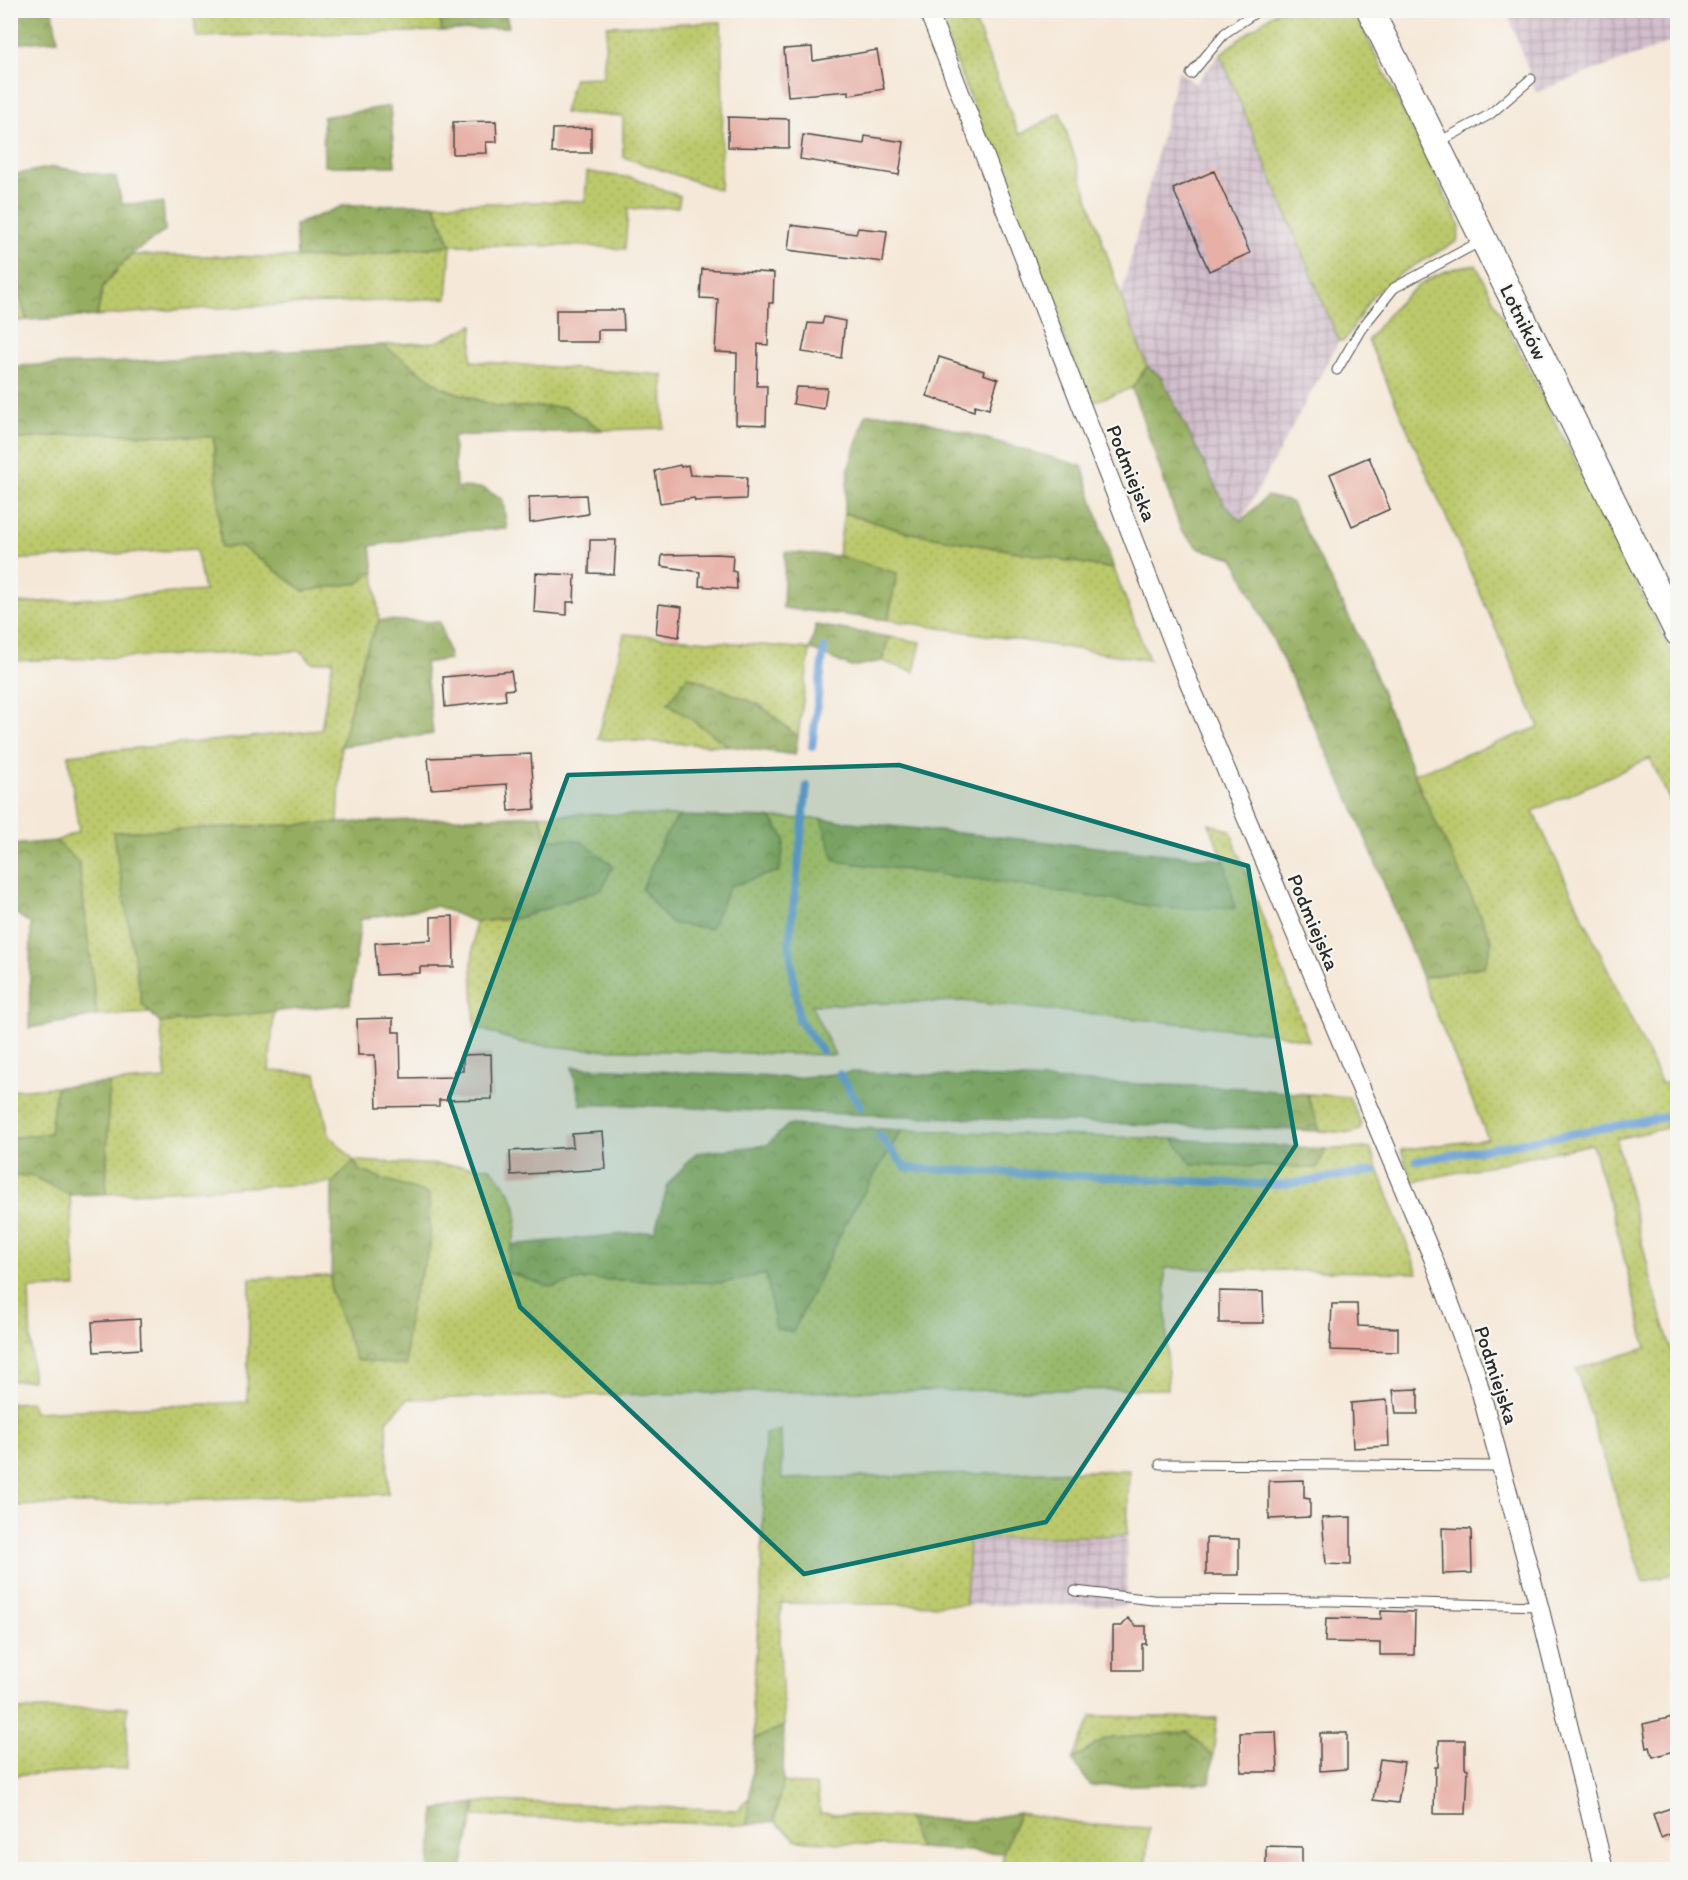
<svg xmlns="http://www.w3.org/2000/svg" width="1688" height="1880" font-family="Itim,sans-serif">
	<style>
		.industrial { fill: url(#industrial-grid) }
		.grass { fill: url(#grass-dots); stroke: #737a4c; stroke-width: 1.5 }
		.forest { fill: url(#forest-crowns); stroke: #606c46; stroke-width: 1.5 }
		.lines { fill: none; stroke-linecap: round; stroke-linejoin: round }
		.stream { stroke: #6b9fd7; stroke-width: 8 }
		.building { fill: #e7afa5 }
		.lane-casing { stroke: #494745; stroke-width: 11 }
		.street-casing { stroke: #494745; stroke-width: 20 }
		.secondary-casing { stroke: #494745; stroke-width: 28 }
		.lane { stroke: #fff; stroke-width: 9 }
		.street { stroke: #fff; stroke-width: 18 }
		.secondary { stroke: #fff; stroke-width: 26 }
		.marked { fill: #0f766e; fill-opacity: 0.2; stroke: #0f766e; stroke-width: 4.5; stroke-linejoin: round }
		.labels { text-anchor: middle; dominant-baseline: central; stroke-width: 4.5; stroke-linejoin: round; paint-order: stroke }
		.street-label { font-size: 21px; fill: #2b2b2b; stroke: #f6f6f2 }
	</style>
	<defs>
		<pattern id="industrial-grid" width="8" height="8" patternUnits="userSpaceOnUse" patternTransform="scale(1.5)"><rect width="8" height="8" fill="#d1bdcb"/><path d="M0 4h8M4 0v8" fill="none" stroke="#aa9aa5"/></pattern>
		<pattern id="grass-dots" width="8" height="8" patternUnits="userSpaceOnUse" patternTransform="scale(1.5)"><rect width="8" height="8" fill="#bbc96c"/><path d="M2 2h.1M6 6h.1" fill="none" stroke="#a1ad5e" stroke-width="1.8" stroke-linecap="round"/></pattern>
		<pattern id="forest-crowns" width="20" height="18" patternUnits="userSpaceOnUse" patternTransform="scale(1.5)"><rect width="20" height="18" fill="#94ad60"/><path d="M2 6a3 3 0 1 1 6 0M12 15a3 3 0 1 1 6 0" fill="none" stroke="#798d4f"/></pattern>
	</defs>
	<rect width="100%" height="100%" fill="#f6f6f2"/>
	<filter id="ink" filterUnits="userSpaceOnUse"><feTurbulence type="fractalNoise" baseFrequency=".0167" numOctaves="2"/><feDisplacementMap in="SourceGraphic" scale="12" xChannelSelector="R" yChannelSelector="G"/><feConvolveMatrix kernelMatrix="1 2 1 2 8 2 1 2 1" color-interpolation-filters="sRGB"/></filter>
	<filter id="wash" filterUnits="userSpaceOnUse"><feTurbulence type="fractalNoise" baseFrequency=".008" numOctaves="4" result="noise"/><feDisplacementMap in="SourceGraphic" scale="24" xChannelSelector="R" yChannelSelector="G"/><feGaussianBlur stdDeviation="1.35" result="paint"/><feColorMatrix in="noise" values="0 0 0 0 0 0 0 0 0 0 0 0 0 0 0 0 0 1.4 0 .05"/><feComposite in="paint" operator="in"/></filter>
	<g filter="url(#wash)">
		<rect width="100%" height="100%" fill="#f5e8d8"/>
		<path class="industrial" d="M 1507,11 L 1677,11 L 1677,40 L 1536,92 Z
			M 1220,54 L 1339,341 L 1241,521 L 1225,505 L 1161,377 L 1147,366 L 1121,297 L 1178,70 L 1195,84 Z
			M 1127,1535 L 1126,1606 L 966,1605 L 969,1539 Z"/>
		<path class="grass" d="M 1278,10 L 1354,11 L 1460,226 L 1457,241 L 1403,272 L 1373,295 L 1344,341 L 1339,341 L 1220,54 Z
			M 194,11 L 438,11 L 442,31 L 196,37 Z
			M 955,11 L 971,11 L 1019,135 L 1060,113 L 1121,297 L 1147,366 L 1132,388 L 1090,403 L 939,19 Z
			M 721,22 L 723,109 L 720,190 L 623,157 L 623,116 L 564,113 L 574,78 L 603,77 L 607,26 Z
			M 587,172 L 633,178 L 680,196 L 678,207 L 628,209 L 625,249 L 587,246 L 451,245 L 447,298 L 168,310 L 97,316 L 103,287 L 130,255 L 340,258 L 451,245 L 434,204 L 585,201 Z
			M 1476,265 L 1677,663 L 1677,816 L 1650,758 L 1533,811 L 1662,1084 L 1677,1081 L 1677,1126 L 1616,1139 L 1652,1283 L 1677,1370 L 1677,1573 L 1643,1582 L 1576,1369 L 1646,1348 L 1616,1225 L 1592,1144 L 1412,1182 L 1401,1150 L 1488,1139 L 1422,978 L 1485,966 L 1492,940 L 1454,865 L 1414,774 L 1539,727 L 1368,340 C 1396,302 1426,268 1476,265 Z
			M 11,269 L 27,320 L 11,321 Z
			M 473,325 L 471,361 L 663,375 L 664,428 L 603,430 L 566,407 L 498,407 L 443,388 L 383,345 L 437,342 Z
			M 89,433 L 214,437 L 221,547 L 241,546 L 304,591 L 358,583 L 374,572 L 379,620 L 364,655 L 341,746 L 338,823 L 114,832 L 142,1004 L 151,1013 L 97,1016 L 79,863 L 56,841 L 79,831 L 68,755 L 321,730 L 333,660 L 313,663 L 300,651 L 11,661 L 11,604 L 204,591 L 196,549 L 12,560 L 11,440 Z
			M 844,513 L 906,532 L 1114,569 L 1149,660 L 888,620 L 897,574 L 838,556 Z
			M 624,634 L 810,649 L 798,737 L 760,705 L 668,703 L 729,746 L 598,739 Z
			M 889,637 L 921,642 L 914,672 L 882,661 Z
			M 590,814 L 679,816 L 663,839 L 730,886 L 779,871 L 785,839 L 771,818 L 821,819 L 835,861 L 1234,908 L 1224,860 L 1209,824 L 1230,830 L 1309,1041 L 1273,1033 L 962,1001 L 811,1005 L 835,1055 L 580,1049 L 521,1043 L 475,1027 L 472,965 L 475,922 L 519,918 L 602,889 L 612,867 L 580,840 L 549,839 L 539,815 Z
			M 274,1011 L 269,1071 L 316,1074 L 329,1135 L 354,1161 L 489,1167 C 530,1207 516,1221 507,1272 L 550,1287 L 587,1279 L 722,1283 L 767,1274 L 776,1329 L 793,1332 L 850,1215 L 902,1130 L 1173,1139 L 1192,1164 L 1317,1168 L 1326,1149 L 1370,1148 L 1418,1273 L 1165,1268 L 1168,1389 L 760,1392 L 407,1399 L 387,1421 L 388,1494 L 11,1506 L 11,1403 L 32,1402 L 33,1412 L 247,1402 L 250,1278 L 331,1276 L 331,1292 L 406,1366 L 406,1338 L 412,1298 L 430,1248 L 429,1194 L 360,1171 L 354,1162 L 332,1183 L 106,1194 L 109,1083 L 166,1079 L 160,1023 Z
			M 56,1087 L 51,1133 L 11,1138 L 11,1090 Z
			M 1307,1094 L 1349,1097 L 1361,1123 L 1360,1130 L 1351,1133 L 1320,1131 Z
			M 30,1175 L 70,1195 L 76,1287 L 29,1289 L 32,1380 L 11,1381 L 10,1177 Z
			M 781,1430 L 782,1479 L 1129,1470 L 1127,1535 L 969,1539 L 966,1605 L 781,1603 L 780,1649 L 784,1726 L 755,1739 L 752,1705 L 761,1588 L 765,1434 Z
			M 127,1707 L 127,1768 L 11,1776 L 11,1710 Z
			M 1092,1716 L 1217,1718 L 1213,1757 L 1188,1732 L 1105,1739 L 1072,1760 Z
			M 783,1782 L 817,1786 L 820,1813 L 907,1818 L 919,1848 L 797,1840 L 774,1821 Z
			M 749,1798 L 747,1825 L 474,1816 L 476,1803 L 491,1801 L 738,1810 Z
			M 1019,1813 L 1091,1825 L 1149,1828 L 1145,1869 L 1002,1870 L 1003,1853 Z"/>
		<path class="forest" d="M 11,10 L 52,11 L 58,40 L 11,44 Z
			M 438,11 L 505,11 L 509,27 L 442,31 Z
			M 390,106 L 395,166 L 324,166 L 323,117 Z
			M 54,167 L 116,177 L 122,204 L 163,203 L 165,231 L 130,255 L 103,286 L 97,316 L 27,320 L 11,269 L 11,175 Z
			M 434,204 L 451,245 L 340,258 L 297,257 L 295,225 L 345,205 Z
			M 383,345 L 443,388 L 498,407 L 566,407 L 603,430 L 453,436 L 456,487 L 483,488 L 503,500 L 507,529 L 459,531 L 371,546 L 374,572 L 358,583 L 304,591 L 241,546 L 221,547 L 214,437 L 89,433 L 11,440 L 11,366 L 113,363 Z
			M 1147,366 L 1161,377 L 1225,505 L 1241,521 L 1267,496 L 1291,502 L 1362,643 L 1421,791 L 1492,940 L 1485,966 L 1422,978 L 1353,807 L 1234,558 L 1200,549 L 1181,530 L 1132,388 Z
			M 866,414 L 899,414 L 1082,466 L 1114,569 L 906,532 L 844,513 L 849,467 Z
			M 785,552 L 838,556 L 897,573 L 888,620 L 783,608 Z
			M 379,620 L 440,622 L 450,659 L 425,663 L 433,734 L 341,746 L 364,655 Z
			M 816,625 L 889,637 L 882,661 L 851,667 L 810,649 Z
			M 688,676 L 760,705 L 798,737 L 795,755 L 729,746 L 668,703 Z
			M 539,815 L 549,839 L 580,840 L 613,866 L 602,889 L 519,918 L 475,922 L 437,906 L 361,919 L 350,1004 L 160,1023 L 142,1004 L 113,832 Z
			M 679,816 L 771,818 L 785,839 L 779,871 L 730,886 L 710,929 L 670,923 L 642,889 L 663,839 Z
			M 821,819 L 1224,860 L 1235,908 L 1163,908 L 997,882 L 835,861 Z
			M 56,841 L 79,863 L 97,1016 L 29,1028 L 31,924 L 11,910 L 11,845 Z
			M 572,1067 L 794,1078 L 853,1072 L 1242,1088 L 1307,1094 L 1320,1131 C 1132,1123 945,1117 758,1111 C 698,1109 640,1103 581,1105 Z
			M 109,1083 L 106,1194 L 70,1195 L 30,1175 L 11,1177 L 11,1138 L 50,1133 L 56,1087 Z
			M 788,1125 L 902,1130 L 850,1215 L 793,1332 L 776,1329 L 766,1274 L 722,1283 L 587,1279 L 550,1287 L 506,1272 L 511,1245 L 655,1231 L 668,1184 L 696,1153 L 767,1145 Z
			M 1173,1139 L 1326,1149 L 1317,1168 L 1192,1164 Z
			M 354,1161 L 360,1171 L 429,1194 L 430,1248 L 412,1298 L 406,1338 L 406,1366 L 356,1360 L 331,1292 L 332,1183 Z
			M 784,1726 L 783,1782 L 774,1821 L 747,1825 L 755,1739 Z
			M 1188,1732 L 1213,1757 L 1210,1783 L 1091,1786 L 1072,1760 L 1105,1739 Z
			M 476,1803 L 462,1869 L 429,1869 L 435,1810 Z
			M 1019,1813 L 1003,1853 L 919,1848 L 907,1818 L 972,1821 Z"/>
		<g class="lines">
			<path class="stream" d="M 812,747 L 824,648
				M 807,786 L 789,943 L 799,1020 L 822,1051
				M 839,1074 L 861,1107
				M 879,1135 L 906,1168 L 1280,1185 L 1374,1171
				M 1417,1161 L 1678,1115"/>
		</g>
		<g id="blocks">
			<path class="building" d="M 812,47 L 813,61 L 877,50 L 884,89 L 849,95 L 849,91 L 788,96 L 784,49 Z
				M 728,117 L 789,119 L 789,148 L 728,147 Z
				M 496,121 L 497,142 L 486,142 L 487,153 L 453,154 L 453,122 Z
				M 591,128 L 591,153 L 552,153 L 553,129 Z
				M 803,135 L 864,144 L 865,136 L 904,142 L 899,175 L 800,159 Z
				M 1214,171 L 1250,253 L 1209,271 L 1173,189 Z
				M 791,225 L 856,234 L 858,228 L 887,231 L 883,262 L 788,250 Z
				M 702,269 L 774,273 L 773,303 L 769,303 L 768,345 L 758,344 L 757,386 L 767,386 L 766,425 L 736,424 L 737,353 L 715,352 L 718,299 L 700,298 Z
				M 556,310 L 623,310 L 624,330 L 598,330 L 598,342 L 556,342 Z
				M 824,317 L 845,321 L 841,358 L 802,352 L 808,323 L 822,324 Z
				M 939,357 L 984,371 L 983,374 L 998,379 L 989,409 L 975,405 L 974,411 L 927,396 Z
				M 796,387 L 827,388 L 824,409 L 793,404 Z
				M 1369,457 L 1390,509 L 1352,526 L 1330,474 Z
				M 680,465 L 681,467 L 688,465 L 690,475 L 747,477 L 746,499 L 695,501 L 694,498 L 660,503 L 655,471 Z
				M 586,495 L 588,514 L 530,523 L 529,497 Z
				M 590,540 L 616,540 L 614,574 L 589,573 Z
				M 716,554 L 733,555 L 732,571 L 736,572 L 737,589 L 699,586 L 700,572 L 661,566 L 662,555 Z
				M 536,573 L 575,575 L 574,602 L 567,602 L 567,615 L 534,612 Z
				M 659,604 L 682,607 L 679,637 L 656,633 Z
				M 511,671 L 514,689 L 505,690 L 506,700 L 445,707 L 443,677 Z
				M 531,754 L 535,809 L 509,811 L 507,784 L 431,789 L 428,758 Z
				M 453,916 L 454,967 L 420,967 L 420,973 L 377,975 L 375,943 L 431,940 L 431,917 Z
				M 393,1018 L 393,1032 L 400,1032 L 401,1078 L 455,1077 L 454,1071 L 463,1071 L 463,1055 L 491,1054 L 492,1099 L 439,1100 L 439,1106 L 377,1107 L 375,1055 L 358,1055 L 357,1019 Z
				M 603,1132 L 606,1169 L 511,1175 L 510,1151 L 573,1147 L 572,1134 Z
				M 1219,1291 L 1263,1292 L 1264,1323 L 1219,1323 Z
				M 1332,1304 L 1357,1304 L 1358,1326 L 1398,1328 L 1398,1352 L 1330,1350 Z
				M 140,1319 L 141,1349 L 94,1352 L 92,1322 Z
				M 1418,1389 L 1418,1414 L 1396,1414 L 1393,1390 Z
				M 1387,1400 L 1389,1446 L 1353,1448 L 1351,1403 Z
				M 1304,1480 L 1304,1498 L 1310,1499 L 1310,1517 L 1269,1519 L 1269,1481 Z
				M 1351,1517 L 1351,1565 L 1326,1564 L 1322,1518 Z
				M 1442,1528 L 1471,1529 L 1472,1573 L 1443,1574 Z
				M 1206,1538 L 1239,1539 L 1239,1575 L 1206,1575 Z
				M 1381,1611 L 1415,1612 L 1414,1655 L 1380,1655 L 1380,1643 L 1325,1642 L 1326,1618 L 1381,1619 Z
				M 1128,1618 L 1136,1626 L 1146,1626 L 1146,1644 L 1142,1644 L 1142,1670 L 1113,1670 L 1113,1626 L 1122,1626 Z
				M 1677,1716 L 1677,1750 L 1653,1757 L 1650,1747 L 1647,1748 L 1643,1724 Z
				M 1276,1732 L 1278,1772 L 1241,1772 L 1240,1733 Z
				M 1320,1733 L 1347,1733 L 1347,1769 L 1320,1771 Z
				M 1439,1740 L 1465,1740 L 1465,1768 L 1468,1769 L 1466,1814 L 1434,1814 L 1435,1767 L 1438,1767 Z
				M 1380,1759 L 1404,1762 L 1398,1803 L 1373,1800 Z
				M 1677,1806 L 1677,1831 L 1661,1838 L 1653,1814 Z
				M 1266,1846 L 1302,1847 L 1302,1869 L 1266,1869 Z"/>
		</g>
	</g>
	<g filter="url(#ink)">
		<use href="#blocks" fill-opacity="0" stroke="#494745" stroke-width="1.5"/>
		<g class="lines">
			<defs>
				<path id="lane" d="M 1191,74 L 1225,33 L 1259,10
					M 1437,143 L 1489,115 L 1531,79
					M 1337,370 L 1361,329 L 1394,288 L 1483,240
					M 1160,1464 L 1501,1466
					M 1075,1591 L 1153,1600 L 1333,1601 L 1539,1606"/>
				<path id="street" d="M 928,10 L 1185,673 L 1433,1258 L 1475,1371 L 1539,1606 L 1604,1870"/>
				<path id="secondary" d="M 1370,10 L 1678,633"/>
			</defs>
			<use href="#lane" class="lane-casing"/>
			<use href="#street" class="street-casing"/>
			<use href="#secondary" class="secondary-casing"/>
			<use href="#lane" class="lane"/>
			<use href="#street" class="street"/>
			<use href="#secondary" class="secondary"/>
		</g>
	</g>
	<path class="marked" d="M 899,765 L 1248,866 L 1296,1145 L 1046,1522 L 804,1574 L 520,1307 L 449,1098 L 568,775 Z"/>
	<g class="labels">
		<g class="street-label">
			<text transform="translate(1524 322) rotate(64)">Lotników</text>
			<text transform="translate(1132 473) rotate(68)">Podmiejska</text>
			<text transform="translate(1314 922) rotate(67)">Podmiejska</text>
			<text transform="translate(1497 1375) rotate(72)">Podmiejska</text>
		</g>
	</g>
	<rect width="1688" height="1880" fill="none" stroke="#f6f6f2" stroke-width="36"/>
</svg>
